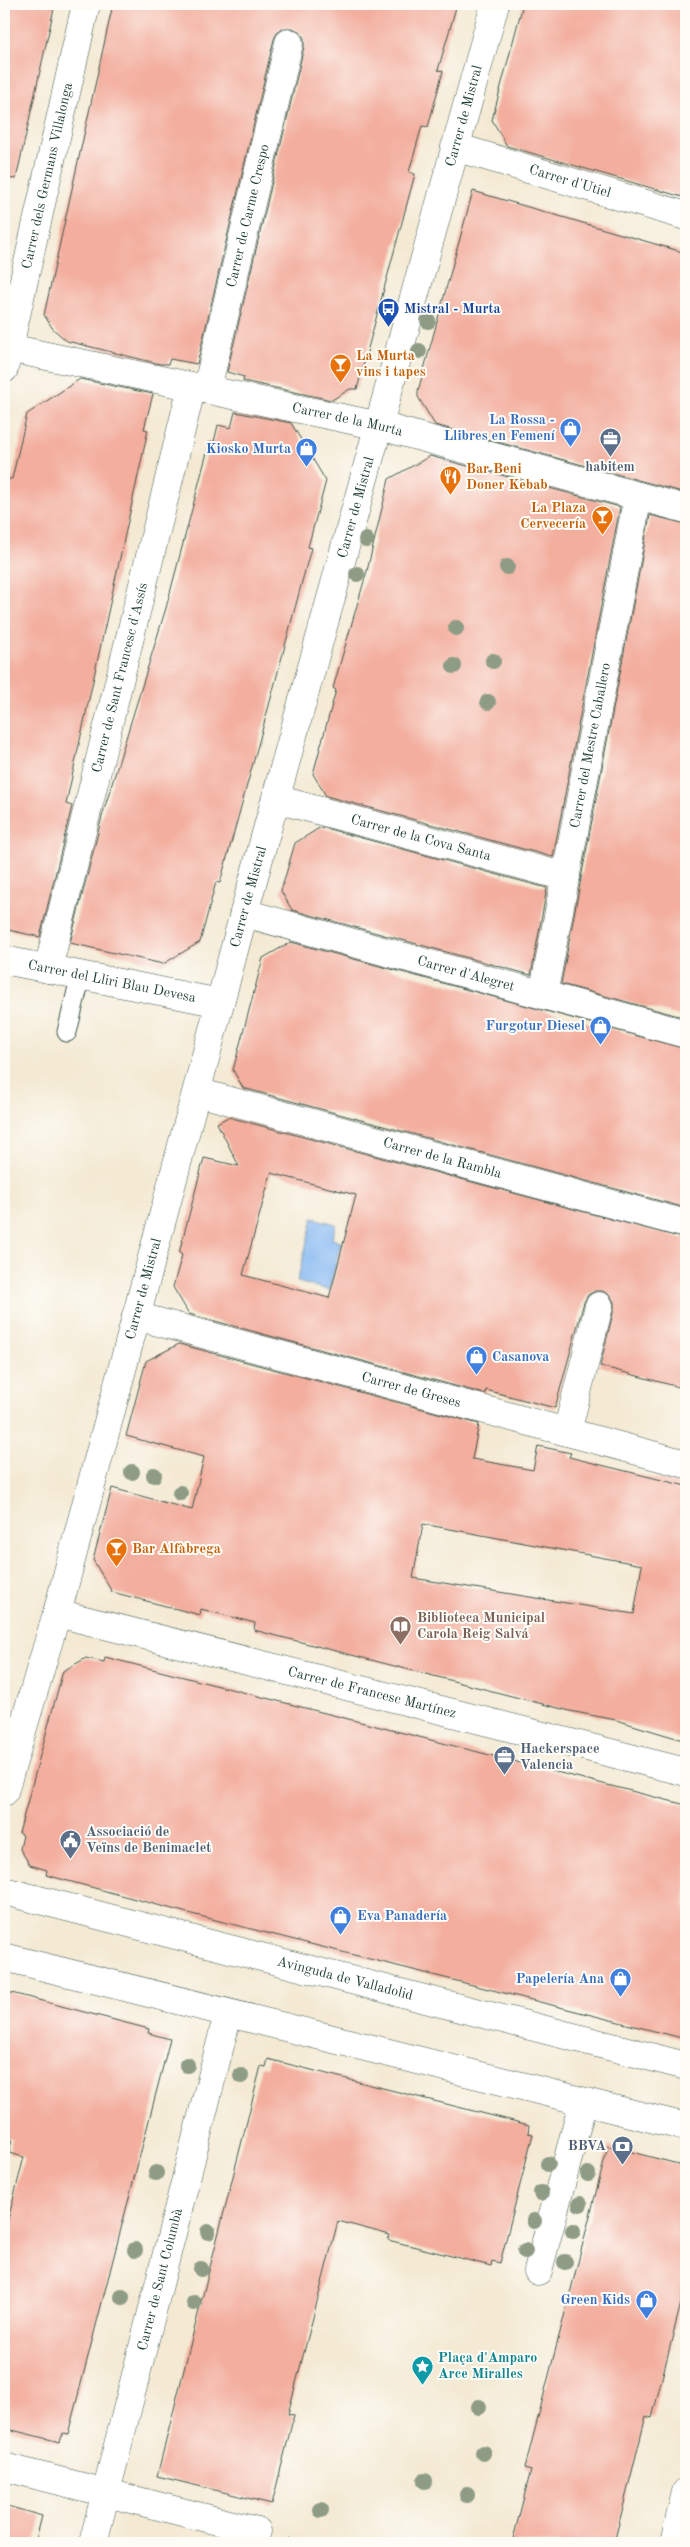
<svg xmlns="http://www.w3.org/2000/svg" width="690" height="2547" font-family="'Old Standard TT',serif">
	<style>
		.water { fill: #85b8f2; stroke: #527a93 }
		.building { fill: #f3ae9e; fill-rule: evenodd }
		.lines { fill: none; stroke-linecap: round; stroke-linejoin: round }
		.lane-casing { stroke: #3f574c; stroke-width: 21 }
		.street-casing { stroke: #3f574c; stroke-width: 29 }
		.path { stroke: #3f574c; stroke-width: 3; stroke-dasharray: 1 4; stroke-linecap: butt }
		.lane { stroke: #fff; stroke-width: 19 }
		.street { stroke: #fff; stroke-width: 28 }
		.tree { fill: #8e9c85 }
		.labels { text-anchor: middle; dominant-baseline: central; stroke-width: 4; stroke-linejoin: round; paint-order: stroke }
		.street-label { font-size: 14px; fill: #1f3d34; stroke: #fdfcf7 }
		.transit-label { font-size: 14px; font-weight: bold; fill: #164399; stroke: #fdfcf7; text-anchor: start }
		.food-label { font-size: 14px; font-weight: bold; fill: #c56008; stroke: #fdfcf7; text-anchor: start }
		.shop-label { font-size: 14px; font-weight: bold; fill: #366cbe; stroke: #fdfcf7; text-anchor: end }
		.service-label { font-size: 14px; font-weight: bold; fill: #4e5e75; stroke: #fdfcf7; text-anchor: start }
		.education-label { font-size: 14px; font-weight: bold; fill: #785e54; stroke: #fdfcf7; text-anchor: start }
		.culture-label { font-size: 14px; font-weight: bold; fill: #0d838f; stroke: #fdfcf7; text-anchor: start }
	</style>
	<rect width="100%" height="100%" fill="#fdfcf7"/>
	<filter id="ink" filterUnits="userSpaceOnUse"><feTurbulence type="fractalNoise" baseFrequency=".02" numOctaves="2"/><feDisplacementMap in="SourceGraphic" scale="10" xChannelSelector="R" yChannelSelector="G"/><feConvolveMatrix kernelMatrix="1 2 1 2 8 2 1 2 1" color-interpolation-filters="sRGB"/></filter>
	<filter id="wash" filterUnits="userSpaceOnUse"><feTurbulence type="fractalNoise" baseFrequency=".0096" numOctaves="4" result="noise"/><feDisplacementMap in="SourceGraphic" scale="20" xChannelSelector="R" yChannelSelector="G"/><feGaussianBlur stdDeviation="1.12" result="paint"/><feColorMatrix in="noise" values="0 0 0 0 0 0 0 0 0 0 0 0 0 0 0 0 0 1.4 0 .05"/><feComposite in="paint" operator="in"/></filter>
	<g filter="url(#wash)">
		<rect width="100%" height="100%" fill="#f4ead4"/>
		<path class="water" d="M 313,1218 L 336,1224 L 332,1239 L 341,1242 L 329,1290 L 297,1282 Z"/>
		<g id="blocks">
			<path class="building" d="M 4,4 L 55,4 L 16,179 L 4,178 Z
				M 113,4 L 457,4 L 438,70 L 443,71 L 428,127 L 422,126 L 409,172 L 415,174 L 357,389 L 350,389 L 332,400 L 243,381 L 244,377 L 227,372 L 304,47 L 304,38 L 300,32 L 293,28 L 284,28 L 277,33 L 274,39 L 197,364 L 170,359 L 168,364 L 160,364 L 67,341 L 53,329 L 44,315 Z
				M 523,4 L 686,4 L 686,198 L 507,146 L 492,120 Z
				M 473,191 L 686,253 L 686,493 L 435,425 L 418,397 L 418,391 Z
				M 80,379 L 153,394 L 144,429 L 148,430 L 66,804 L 72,806 L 40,937 L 4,929 L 4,500 L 8,479 L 12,479 L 27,414 Z
				M 235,412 L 291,423 L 326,481 L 308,547 L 311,548 L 271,698 L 220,883 L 216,882 L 200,942 L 163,964 L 70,943 L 103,813 L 166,608 L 210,441 L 214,442 L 218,425 L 231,428 Z
				M 430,456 L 620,507 L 553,857 L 326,796 L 313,774 L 336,690 L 333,688 L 367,571 L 389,479 Z
				M 650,515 L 686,524 L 686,1018 L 561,984 Z
				M 321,827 L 547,888 L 531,975 L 292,910 L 281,891 L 295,843 Z
				M 291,942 L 686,1049 L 686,1208 L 243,1088 L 233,1070 L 263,958 Z
				M 228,1117 L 686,1239 L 686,1389 L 600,1366 L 614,1309 L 614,1302 L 610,1295 L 602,1291 L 595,1291 L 588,1295 L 584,1302 L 555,1408 L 486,1390 L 485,1394 L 189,1314 L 173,1287 L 182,1255 L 179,1253 L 204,1158 L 239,1166 L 217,1123 ZM 271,1173 L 356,1195 L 329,1298 L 243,1275 Z
				M 179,1344 L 479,1424 L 472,1459 L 533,1470 L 538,1446 L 571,1453 L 569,1457 L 686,1486 L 686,1741 L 616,1720 L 570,1711 L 254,1630 L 255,1623 L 201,1609 L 200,1615 L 112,1592 L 93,1560 L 112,1488 L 192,1510 L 204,1457 L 126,1436 L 146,1361 ZM 423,1524 L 642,1565 L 634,1614 L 413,1578 Z
				M 105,1657 L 686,1805 L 686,2039 L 176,1910 L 46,1875 L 47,1870 L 30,1865 L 20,1849 L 23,1835 L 19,1833 L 63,1671 L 86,1658 L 104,1662 Z
				M 4,1991 L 149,2029 L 148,2033 L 170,2039 L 68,2434 L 63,2433 L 60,2442 L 4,2428 L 4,2235 L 24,2157 L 9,2153 L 12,2139 L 4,2137 Z
				M 268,2059 L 529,2125 L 528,2133 L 533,2134 L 500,2263 L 492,2261 L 491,2266 L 388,2240 L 390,2235 L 338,2221 L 288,2414 L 294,2415 L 272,2504 L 157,2476 L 261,2066 L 266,2067 Z
				M 608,2146 L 686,2166 L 686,2280 L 681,2303 L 652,2418 L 646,2416 L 614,2543 L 512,2543 L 531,2470 L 525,2468 Z
				M 4,2505 L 42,2516 L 35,2543 L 4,2543 Z"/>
		</g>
	</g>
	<g filter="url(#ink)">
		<use href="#blocks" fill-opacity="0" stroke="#3f574c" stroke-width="1"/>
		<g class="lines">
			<defs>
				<path id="lane" d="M 67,1032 L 81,975"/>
				<g id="street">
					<path id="s1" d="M 455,147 L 686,216"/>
					<path id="s2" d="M 4,347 L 380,426 L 686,509"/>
					<path id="s3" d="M 4,369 L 86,4"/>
					<path id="s4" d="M 207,389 L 289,43"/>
					<path id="s5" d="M 276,799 L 566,877"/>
					<path id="s6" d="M 244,913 L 686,1034"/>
					<path id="s7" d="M 4,960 L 220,1003"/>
					<path id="s8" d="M 48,969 L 192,386"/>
					<path id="s9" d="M 543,995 L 638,496"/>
					<path id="s10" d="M 197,1092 L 686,1224"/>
					<path id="s11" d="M 136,1316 L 686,1464"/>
					<path d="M 567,1432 L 599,1306"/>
					<path id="s12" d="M 57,1613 L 686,1772"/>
					<path id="s13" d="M 4,1792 L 57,1613 L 244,913 L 495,4"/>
					<path id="s14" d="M 4,1891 L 686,2066"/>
					<path d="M 4,1957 L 686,2127"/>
					<path d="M 538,2271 L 583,2102"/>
					<path d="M 4,2467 L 257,2531"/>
					<path id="s15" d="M 93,2543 L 228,2014"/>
					<path d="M 674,2543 L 686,2492"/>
				</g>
			</defs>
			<use href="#lane" class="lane-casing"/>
			<use href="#street" class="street-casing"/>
			<path class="path" d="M 288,2539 L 307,2543"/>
			<use href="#lane" class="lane"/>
			<use href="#street" class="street"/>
		</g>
		<g class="tree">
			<circle cx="428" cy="321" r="8"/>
			<circle cx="419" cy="351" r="8"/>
			<circle cx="366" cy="540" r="8"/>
			<circle cx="507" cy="567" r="8"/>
			<circle cx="357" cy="574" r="8"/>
			<circle cx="456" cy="628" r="8"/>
			<circle cx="493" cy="661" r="8"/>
			<circle cx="454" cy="666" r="8"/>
			<circle cx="488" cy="702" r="8"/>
			<circle cx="132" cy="1472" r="8"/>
			<circle cx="154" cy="1475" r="8"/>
			<circle cx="180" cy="1493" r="8"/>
			<circle cx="187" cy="2065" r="8"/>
			<circle cx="241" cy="2076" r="8"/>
			<circle cx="548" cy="2164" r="8"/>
			<circle cx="156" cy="2173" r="8"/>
			<circle cx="588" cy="2174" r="8"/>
			<circle cx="541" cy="2193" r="8"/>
			<circle cx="580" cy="2204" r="8"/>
			<circle cx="534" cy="2221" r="8"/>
			<circle cx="573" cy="2231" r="8"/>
			<circle cx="208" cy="2232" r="8"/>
			<circle cx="135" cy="2250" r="8"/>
			<circle cx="525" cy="2251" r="8"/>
			<circle cx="565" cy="2262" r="8"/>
			<circle cx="201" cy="2269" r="8"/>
			<circle cx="122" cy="2297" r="8"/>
			<circle cx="194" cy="2303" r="8"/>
			<circle cx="479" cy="2407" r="8"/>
			<circle cx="483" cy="2453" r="8"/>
			<circle cx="425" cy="2481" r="8"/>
			<circle cx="467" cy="2495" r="8"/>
			<circle cx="321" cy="2510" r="8"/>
		</g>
	</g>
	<defs>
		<symbol id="bus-pin" viewBox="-11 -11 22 30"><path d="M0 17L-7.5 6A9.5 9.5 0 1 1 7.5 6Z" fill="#1a4fb4" stroke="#fdfcf7"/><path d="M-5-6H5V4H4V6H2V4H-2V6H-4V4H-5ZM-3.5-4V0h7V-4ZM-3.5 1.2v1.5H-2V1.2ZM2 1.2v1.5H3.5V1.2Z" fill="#fff"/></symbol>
		<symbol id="bar-pin" viewBox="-11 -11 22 30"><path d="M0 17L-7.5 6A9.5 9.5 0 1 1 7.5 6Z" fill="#e8710a" stroke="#fdfcf7"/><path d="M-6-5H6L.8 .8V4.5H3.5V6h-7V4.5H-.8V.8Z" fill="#fff"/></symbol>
		<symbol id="shop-pin" viewBox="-11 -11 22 30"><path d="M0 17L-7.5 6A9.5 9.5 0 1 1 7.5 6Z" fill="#3f7fe0" stroke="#fdfcf7"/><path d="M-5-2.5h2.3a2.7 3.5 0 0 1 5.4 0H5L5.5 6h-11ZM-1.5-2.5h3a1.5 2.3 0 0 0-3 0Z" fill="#fff"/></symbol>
		<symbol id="office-pin" viewBox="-11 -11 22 30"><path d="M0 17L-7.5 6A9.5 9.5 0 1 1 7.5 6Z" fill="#5c6f8a" stroke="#fdfcf7"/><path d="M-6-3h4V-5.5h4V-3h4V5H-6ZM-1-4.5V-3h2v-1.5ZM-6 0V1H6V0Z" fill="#fff"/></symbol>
		<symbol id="restaurant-pin" viewBox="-11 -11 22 30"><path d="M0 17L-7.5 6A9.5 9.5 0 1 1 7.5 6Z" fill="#e8710a" stroke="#fdfcf7"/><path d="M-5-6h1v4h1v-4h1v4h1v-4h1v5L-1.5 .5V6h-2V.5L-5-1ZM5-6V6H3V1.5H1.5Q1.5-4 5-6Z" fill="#fff"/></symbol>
		<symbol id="library-pin" viewBox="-11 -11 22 30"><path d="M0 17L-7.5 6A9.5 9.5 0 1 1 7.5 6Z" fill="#8d6e63" stroke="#fdfcf7"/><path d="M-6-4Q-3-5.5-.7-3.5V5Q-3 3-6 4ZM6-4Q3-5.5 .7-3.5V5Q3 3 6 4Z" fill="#fff"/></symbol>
		<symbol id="civic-pin" viewBox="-11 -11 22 30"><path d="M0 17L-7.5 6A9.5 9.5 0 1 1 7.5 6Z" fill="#5c6f8a" stroke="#fdfcf7"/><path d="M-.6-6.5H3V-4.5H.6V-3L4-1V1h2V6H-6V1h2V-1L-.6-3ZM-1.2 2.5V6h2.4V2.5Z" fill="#fff"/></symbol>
		<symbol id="bank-pin" viewBox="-11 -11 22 30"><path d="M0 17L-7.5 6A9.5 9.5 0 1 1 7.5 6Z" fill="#5c6f8a" stroke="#fdfcf7"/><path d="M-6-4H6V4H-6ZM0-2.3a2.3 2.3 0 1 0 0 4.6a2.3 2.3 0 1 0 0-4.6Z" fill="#fff"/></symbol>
		<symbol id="sight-pin" viewBox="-11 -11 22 30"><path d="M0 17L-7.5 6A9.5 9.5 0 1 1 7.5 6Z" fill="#0f9aa8" stroke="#fdfcf7"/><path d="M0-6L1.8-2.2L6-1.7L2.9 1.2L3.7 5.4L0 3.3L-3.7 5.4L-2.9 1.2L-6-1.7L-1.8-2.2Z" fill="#fff"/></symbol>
	</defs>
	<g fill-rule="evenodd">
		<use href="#bus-pin" x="376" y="296" width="25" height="34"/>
		<use href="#bar-pin" x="328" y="352" width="25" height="34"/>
		<use href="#shop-pin" x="558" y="416" width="25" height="34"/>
		<use href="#office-pin" x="598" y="426" width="25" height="34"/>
		<use href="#shop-pin" x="294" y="436" width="25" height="34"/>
		<use href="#restaurant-pin" x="438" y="464" width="25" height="34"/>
		<use href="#bar-pin" x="590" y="504" width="25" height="34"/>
		<use href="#shop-pin" x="588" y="1014" width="25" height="34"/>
		<use href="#shop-pin" x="464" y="1344" width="25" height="34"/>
		<use href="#bar-pin" x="104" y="1536" width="25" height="34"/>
		<use href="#library-pin" x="388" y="1614" width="25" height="34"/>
		<use href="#office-pin" x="492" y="1744" width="25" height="34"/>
		<use href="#civic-pin" x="58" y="1828" width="25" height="34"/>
		<use href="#shop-pin" x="328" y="1904" width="25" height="34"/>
		<use href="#shop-pin" x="608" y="1966" width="25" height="34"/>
		<use href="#bank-pin" x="610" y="2134" width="25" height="34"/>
		<use href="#shop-pin" x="634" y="2288" width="25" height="34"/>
		<use href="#sight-pin" x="410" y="2354" width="25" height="34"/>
	</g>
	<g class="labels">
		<g class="street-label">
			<text stroke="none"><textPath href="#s13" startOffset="1738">Carrer de Mistral</textPath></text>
			<text stroke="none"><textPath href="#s3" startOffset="198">Carrer dels Germans Villalonga</textPath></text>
			<text stroke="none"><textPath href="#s1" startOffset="120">Carrer d'Utiel</textPath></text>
			<text stroke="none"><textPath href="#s4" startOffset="178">Carrer de Carme Crespo</textPath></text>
			<text stroke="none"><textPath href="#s2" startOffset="351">Carrer de la Murta</textPath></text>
			<text stroke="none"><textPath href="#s13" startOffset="1332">Carrer de Mistral</textPath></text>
			<text stroke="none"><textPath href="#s8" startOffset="300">Carrer de Sant Francesc d'Assís</textPath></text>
			<text stroke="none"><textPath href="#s9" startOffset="254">Carrer del Mestre Caballero</textPath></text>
			<text stroke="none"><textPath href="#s5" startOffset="150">Carrer de la Cova Santa</textPath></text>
			<text stroke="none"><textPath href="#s13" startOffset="928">Carrer de Mistral</textPath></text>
			<text stroke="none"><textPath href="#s6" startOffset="230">Carrer d'Alegret</textPath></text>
			<text stroke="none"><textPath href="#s7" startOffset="110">Carrer del Lliri Blau Devesa</textPath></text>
			<text stroke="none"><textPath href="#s10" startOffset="254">Carrer de la Rambla</textPath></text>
			<text stroke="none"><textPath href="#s13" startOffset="522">Carrer de Mistral</textPath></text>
			<text stroke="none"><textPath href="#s11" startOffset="285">Carrer de Greses</textPath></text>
			<text stroke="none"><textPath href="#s12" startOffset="325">Carrer de Francesc Martínez</textPath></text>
			<text stroke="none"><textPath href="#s14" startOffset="352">Avinguda de Valladolid</textPath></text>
			<text stroke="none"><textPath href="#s15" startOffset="272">Carrer de Sant Columbà</textPath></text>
		</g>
		<g class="transit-label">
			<text x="404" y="309">Mistral - Murta</text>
		</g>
		<g class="food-label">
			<text x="356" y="356">La Murta<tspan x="356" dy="16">vins i tapes</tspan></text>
			<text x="466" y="469">Bar Beni<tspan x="466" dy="16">Doner Kebab</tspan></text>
			<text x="586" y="508" text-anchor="end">La Plaza<tspan x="586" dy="16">Cervecería</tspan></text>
			<text x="132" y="1549">Bar Alfàbrega</text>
		</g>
		<g class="shop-label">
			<text x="555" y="420">La Rossa -<tspan x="555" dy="16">Llibres en Femení</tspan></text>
			<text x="291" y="449">Kiosko Murta</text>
			<text x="585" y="1026">Furgotur Diesel</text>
			<text x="492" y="1357" text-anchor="start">Casanova</text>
			<text x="357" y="1916" text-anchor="start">Eva Panadería</text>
			<text x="604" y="1979">Papelería Ana</text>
			<text x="630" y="2300">Green Kids</text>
		</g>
		<g class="service-label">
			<text x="610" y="467" text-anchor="middle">habitem</text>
			<text x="520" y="1749">Hackerspace<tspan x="520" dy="16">Valencia</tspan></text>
			<text x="86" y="1832">Associació de<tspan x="86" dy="16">Veïns de Benimaclet</tspan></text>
			<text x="606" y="2146" text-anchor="end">BBVA</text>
		</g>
		<g class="education-label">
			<text x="417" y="1618">Biblioteca Municipal<tspan x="417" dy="16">Carola Reig Salvá</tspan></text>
		</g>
		<g class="culture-label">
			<text x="438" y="2358">Plaça d'Amparo<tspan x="438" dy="16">Arce Miralles</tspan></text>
		</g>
	</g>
	<rect width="690" height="2547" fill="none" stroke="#fdfcf7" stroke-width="20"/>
</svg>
